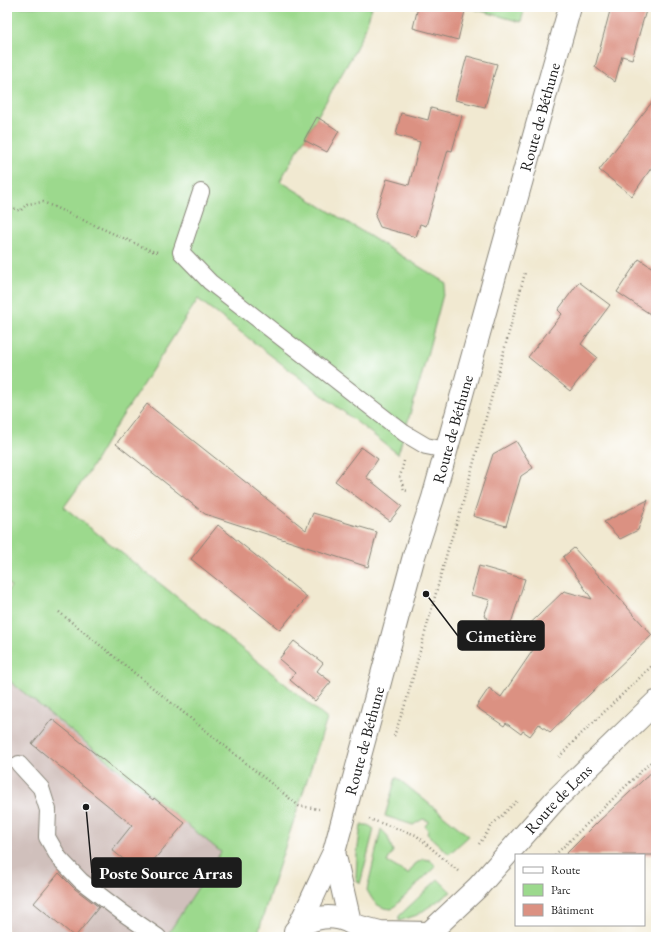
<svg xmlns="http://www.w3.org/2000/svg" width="663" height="944" font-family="'EB Garamond',serif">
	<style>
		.industrial { fill: #d0c0bc }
		.green { fill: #9cd98d; stroke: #5c7a54 }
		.building { fill: #db9182 }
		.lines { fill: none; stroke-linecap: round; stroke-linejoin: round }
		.lane-casing { stroke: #868276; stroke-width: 18 }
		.secondary-casing { stroke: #868276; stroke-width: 24 }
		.path { stroke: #868276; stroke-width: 2.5; stroke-dasharray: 1 3; stroke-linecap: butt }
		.lane { stroke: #fff; stroke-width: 16 }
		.secondary { stroke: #fff; stroke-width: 22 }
		.labels { text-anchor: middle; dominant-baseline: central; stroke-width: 3; stroke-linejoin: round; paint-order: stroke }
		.street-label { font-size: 16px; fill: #1c1c1c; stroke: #fff }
		.leader { fill: none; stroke: #1c1c1c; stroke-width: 1.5 }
		.callout-dot { fill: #1c1c1c; stroke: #fff; stroke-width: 1.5 }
		.callout { fill: #1c1c1c; stroke: #1c1c1c; stroke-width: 1.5 }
		.callout-label { font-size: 17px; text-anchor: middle; font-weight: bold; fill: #fff }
	</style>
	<rect width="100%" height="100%" fill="#fff"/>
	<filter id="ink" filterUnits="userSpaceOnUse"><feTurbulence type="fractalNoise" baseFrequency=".025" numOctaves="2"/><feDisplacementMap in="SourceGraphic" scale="8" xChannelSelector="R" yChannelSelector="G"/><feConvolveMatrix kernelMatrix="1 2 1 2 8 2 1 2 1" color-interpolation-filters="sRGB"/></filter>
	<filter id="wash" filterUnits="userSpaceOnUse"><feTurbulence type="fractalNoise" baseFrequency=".012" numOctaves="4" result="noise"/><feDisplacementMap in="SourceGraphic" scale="16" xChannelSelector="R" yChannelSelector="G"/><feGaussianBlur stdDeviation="0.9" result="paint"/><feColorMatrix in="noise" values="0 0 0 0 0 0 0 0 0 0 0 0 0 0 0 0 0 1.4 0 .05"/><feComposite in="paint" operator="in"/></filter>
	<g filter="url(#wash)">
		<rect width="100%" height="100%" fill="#f1e9d1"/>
		<path class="industrial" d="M 7,679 L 221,852 L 166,937 L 7,937 Z"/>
		<path class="green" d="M 7,7 L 372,7 L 365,29 L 351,58 L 280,181 L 446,283 L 422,374 L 398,454 L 198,299 L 114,429 L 87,475 L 64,507 L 266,668 L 327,719 L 270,893 L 257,937 L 166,937 L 221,852 L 7,679 L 7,592 L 11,586 L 7,583 Z
			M 467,7 L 525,7 L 521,22 Z
			M 396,777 L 469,836 L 449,854 L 427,834 L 428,830 L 425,826 L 429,821 L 423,819 L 413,825 L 385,816 Z
			M 361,825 L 368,825 L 374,829 L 360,884 L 356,879 L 357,854 Z
			M 381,829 L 387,835 L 393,851 L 387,862 L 408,874 L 415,864 L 423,859 L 430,860 L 436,866 L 392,909 C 377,908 374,903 367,890 Z
			M 438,879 L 451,892 L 417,915 L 399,921 L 399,916 Z"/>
		<g id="blocks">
			<path class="building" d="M 418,7 L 450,7 L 465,11 L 458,40 L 413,28 Z
				M 611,7 L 647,7 L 632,59 L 622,56 L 615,82 L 595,67 Z
				M 467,56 L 497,64 L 485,107 L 455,100 Z
				M 656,97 L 656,161 L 632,196 L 599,170 Z
				M 431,108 L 462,116 L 452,151 L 448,150 L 426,226 L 420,224 L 416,237 L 380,227 L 375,216 L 387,179 L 409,185 L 420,142 L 396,135 L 401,113 L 428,120 Z
				M 317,117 L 339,131 L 327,152 L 304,140 Z
				M 639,259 L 656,270 L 656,318 L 617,292 Z
				M 579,282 L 610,305 L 581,344 L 597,357 L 570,391 L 528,357 L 562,314 L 558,310 Z
				M 147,404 L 306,530 L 313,513 L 377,532 L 368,567 L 205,514 L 116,444 Z
				M 516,441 L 533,468 L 521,476 L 506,526 L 473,516 L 493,454 Z
				M 361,447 L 378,459 L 366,477 L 402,506 L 390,521 L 335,481 Z
				M 648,500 L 638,530 L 620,539 L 604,522 Z
				M 218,525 L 307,597 L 280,630 L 191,559 Z
				M 574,548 L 652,635 L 550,732 L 539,724 L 530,736 L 523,731 L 521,734 L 506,723 L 504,726 L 476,707 L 489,688 L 501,697 L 533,650 L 515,638 L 564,591 L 592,599 L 563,557 Z
				M 479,566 L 525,579 L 508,633 L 484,616 L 490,600 L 471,595 Z
				M 294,641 L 323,663 L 317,671 L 331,682 L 315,701 L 290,680 L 295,673 L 279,659 Z
				M 52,719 L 153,800 L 154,798 L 185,823 L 142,874 L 112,850 L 132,825 L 32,744 Z
				M 656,768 L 656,855 L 565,855 L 600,820 Z
				M 59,873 L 75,889 L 99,907 L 75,937 L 34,903 Z"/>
		</g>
	</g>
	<g filter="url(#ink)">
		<use href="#blocks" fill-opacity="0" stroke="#868276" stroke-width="1"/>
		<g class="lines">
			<defs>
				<path id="lane" d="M 201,192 L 181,252 L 210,282 L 404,433 L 426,446 L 446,450
					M 19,764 L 41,788 L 48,810 L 47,837 L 59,858 L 81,881 L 123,913 L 158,937"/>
				<g id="secondary">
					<path d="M 334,852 L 350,922"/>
					<path d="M 357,926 L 380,932 L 429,933"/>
					<path d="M 295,931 C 299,928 304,924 308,922 C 328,912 354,918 366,937"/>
					<path id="s1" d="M 296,931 C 310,905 321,878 334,852 L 414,556 L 433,498 L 570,7"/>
					<path id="s2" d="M 425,937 L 478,887 L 556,799 L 656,702"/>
				</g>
			</defs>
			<use href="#lane" class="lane-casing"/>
			<use href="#secondary" class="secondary-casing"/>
			<path class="path" d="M 7,205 L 20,211 L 27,204 L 43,202 L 152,251 L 158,252
				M 404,461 L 400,477 L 404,490 L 408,491
				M 59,612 L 299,806 L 319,809
				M 394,736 L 406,702 L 448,549 L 462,506 L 525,273
				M 559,757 L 577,738 L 656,662
				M 369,819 L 416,835 L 458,871
				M 479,844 L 493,824 L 518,800
				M 555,855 L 656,757"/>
			<use href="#lane" class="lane"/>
			<use href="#secondary" class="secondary"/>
		</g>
	</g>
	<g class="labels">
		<g class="street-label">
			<text stroke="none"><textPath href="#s1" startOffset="851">Route de Béthune</textPath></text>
			<text stroke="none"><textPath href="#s1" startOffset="527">Route de Béthune</textPath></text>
			<text stroke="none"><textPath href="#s1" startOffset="203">Route de Béthune</textPath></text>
			<text stroke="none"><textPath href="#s2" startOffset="192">Route de Lens</textPath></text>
		</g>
	</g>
	<path class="leader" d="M426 594L458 636M86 807L92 873"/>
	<g class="callout-dot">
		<circle cx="426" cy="594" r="4"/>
		<circle cx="86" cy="807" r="4"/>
	</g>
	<g class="callout">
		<rect x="458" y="621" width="86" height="29" rx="4"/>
		<rect x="92" y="858" width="149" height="29" rx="4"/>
	</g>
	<g class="callout-label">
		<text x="501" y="642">Cimetière</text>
		<text x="166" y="879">Poste Source Arras</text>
	</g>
	<rect width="663" height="944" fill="none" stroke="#fff" stroke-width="24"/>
	<rect x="515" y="854" width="130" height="72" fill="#ffffff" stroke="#a4a4a4"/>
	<rect x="523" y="867" width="20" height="6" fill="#ffffff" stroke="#a4a4a4"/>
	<text x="551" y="874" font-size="12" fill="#1c1c1c">Route</text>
	<rect x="523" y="884" width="20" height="12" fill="#9cd98d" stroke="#a4a4a4"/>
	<text x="551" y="894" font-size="12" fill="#1c1c1c">Parc</text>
	<rect x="523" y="904" width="20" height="12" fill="#db9182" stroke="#a4a4a4"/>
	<text x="551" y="914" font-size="12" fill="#1c1c1c">Bâtiment</text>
</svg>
